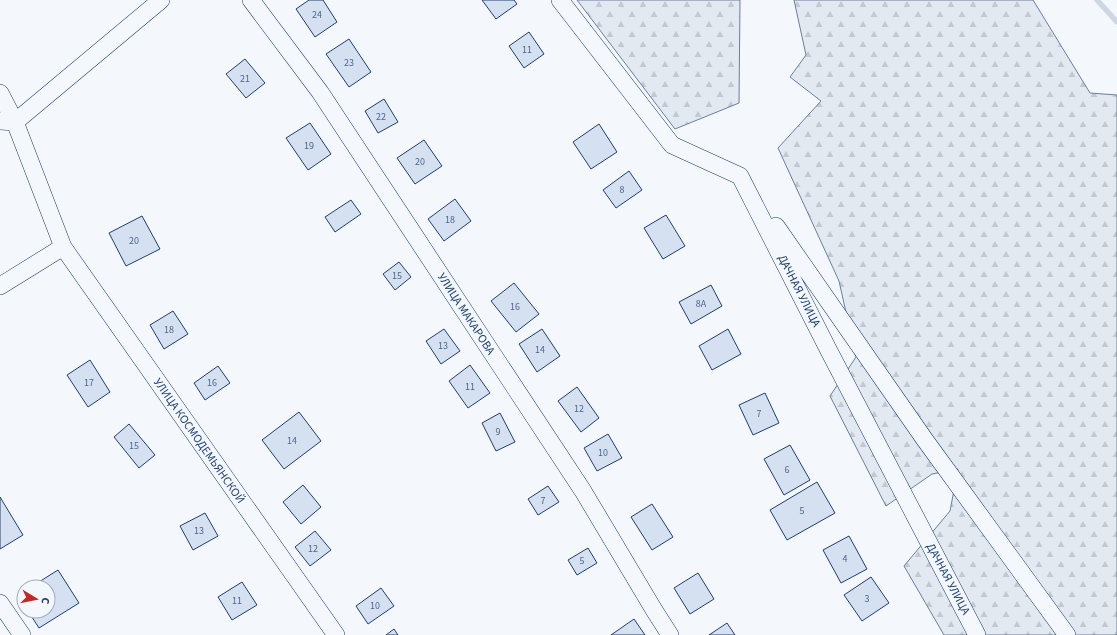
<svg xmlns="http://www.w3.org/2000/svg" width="1117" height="635" font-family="'Source Sans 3',sans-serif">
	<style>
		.forest { fill: url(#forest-firs); stroke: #687fa3 }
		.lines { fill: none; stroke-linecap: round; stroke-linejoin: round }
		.stream { stroke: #cfd7e4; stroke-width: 5.5 }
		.building { fill: #d5e0f0; stroke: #1d3f73 }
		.street-casing { stroke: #1d3f73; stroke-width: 18 }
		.street { stroke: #f4f7fb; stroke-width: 17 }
		.labels { text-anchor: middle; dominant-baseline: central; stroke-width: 3; stroke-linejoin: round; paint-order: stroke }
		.number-label { font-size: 10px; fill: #4b6792 }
		.street-label { font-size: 12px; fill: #1d3f73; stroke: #f4f7fb }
	</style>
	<defs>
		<pattern id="forest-firs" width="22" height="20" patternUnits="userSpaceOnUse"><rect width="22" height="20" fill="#e3e9f0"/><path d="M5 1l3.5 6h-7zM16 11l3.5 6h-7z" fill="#c2c9d1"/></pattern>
	</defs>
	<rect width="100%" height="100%" fill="#f4f7fb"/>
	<path class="forest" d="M 577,0 L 740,0 L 739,103 L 675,129 Z
		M 794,0 L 1033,0 L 1090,93 L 1117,95 L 1117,635 L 944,635 L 904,566 L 950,511 L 958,469 L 932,474 L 886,506 L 830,396 L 856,357 L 839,281 L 778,148 L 821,101 L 790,77 L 806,55 Z"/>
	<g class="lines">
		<path class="stream" d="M 1097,0 L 1117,22"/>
	</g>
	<path class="building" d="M 309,0 L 323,0 L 337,22 L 315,37 L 296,9 Z
		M 482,0 L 514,0 L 517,4 L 496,19 Z
		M 529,32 L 544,54 L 524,68 L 509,46 Z
		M 349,39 L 371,72 L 349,87 L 326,54 Z
		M 245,59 L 265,83 L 246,98 L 226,74 Z
		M 384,99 L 398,122 L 378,133 L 365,111 Z
		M 310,123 L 331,154 L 308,170 L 286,138 Z
		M 599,124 L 617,152 L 591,169 L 573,142 Z
		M 424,140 L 442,166 L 415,184 L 397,158 Z
		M 629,171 L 642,190 L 616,208 L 603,190 Z
		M 455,199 L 471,221 L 444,241 L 428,219 Z
		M 351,200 L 361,214 L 335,232 L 325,217 Z
		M 666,215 L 685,246 L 663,259 L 644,228 Z
		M 142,216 L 160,249 L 126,266 L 109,233 Z
		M 399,262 L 411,277 L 395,290 L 383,274 Z
		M 514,283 L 539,314 L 516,332 L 491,301 Z
		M 711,285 L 722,306 L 691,324 L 679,302 Z
		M 173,311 L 188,334 L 164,349 L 150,325 Z
		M 444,329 L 460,351 L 441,364 L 426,341 Z
		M 542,329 L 560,356 L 537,372 L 519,344 Z
		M 728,329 L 741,354 L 712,370 L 699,346 Z
		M 90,360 L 110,392 L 88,407 L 67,375 Z
		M 470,365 L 490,393 L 468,408 L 449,381 Z
		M 218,366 L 230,383 L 205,400 L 194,383 Z
		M 577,387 L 599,418 L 581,432 L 558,401 Z
		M 765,393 L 779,423 L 753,435 L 739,405 Z
		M 299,412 L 321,441 L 284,469 L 262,440 Z
		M 500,413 L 515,442 L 496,451 L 482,423 Z
		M 129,424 L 155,455 L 139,468 L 114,437 Z
		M 608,434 L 622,458 L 597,471 L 584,448 Z
		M 790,445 L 810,480 L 784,495 L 764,459 Z
		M 817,482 L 835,513 L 787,540 L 770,510 Z
		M 303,485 L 321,507 L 301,524 L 283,502 Z
		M 548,486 L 559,502 L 538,515 L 528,499 Z
		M 0,497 L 23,535 L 0,549 Z
		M 652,504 L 673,537 L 652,550 L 631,517 Z
		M 205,513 L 218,536 L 193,550 L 180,526 Z
		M 315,531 L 331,550 L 310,566 L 295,547 Z
		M 849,536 L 867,569 L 841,583 L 823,550 Z
		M 588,548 L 597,563 L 577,575 L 568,560 Z
		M 58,570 L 79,603 L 39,628 L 28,611 L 48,611 L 48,587 L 31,587 Z
		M 698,573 L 714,599 L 690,614 L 674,588 Z
		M 871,577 L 889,603 L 862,621 L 844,595 Z
		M 242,582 L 257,605 L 232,620 L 218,597 Z
		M 381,588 L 394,606 L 368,624 L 356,606 Z
		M 24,591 L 24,604 L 18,595 Z
		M 634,619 L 645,635 L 611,635 Z
		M 727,623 L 735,635 L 709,635 Z
		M 394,629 L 398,635 L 386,635 Z"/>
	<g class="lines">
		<defs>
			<path id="street" d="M 251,0 L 320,92 L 583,491 L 654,610 L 670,635
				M 560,0 L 672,145 L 740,176 L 828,349 L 977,635
				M 0,93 L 15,122 L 63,247 L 0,286
				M 0,121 L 15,122 L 161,0
				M 776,226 L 925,440 L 1067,635
				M 63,247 L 336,635
				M 0,603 L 22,635"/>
		</defs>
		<use href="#street" class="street-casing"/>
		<use href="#street" class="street"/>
	</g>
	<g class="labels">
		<g class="number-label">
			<text x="317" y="15">24</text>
			<text x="527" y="50">11</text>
			<text x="349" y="63">23</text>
			<text x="245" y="79">21</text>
			<text x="381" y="117">22</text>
			<text x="309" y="146">19</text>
			<text x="420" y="162">20</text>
			<text x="622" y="190">8</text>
			<text x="450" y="220">18</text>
			<text x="134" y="241">20</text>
			<text x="397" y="276">15</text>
			<text x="701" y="304">8А</text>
			<text x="515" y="307">16</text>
			<text x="169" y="330">18</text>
			<text x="443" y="346">13</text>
			<text x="540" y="350">14</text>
			<text x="89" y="383">17</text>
			<text x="212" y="383">16</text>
			<text x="470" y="387">11</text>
			<text x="579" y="409">12</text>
			<text x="759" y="414">7</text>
			<text x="498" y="432">9</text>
			<text x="292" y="441">14</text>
			<text x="134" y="446">15</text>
			<text x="603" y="453">10</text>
			<text x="787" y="470">6</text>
			<text x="543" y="501">7</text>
			<text x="802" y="511">5</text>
			<text x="199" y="531">13</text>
			<text x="313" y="549">12</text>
			<text x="845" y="559">4</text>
			<text x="582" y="561">5</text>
			<text x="867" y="599">3</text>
			<text x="237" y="601">11</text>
			<text x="375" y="606">10</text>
		</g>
		<g class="street-label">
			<text transform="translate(799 291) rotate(63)">ДАЧНАЯ УЛИЦА</text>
			<text transform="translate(466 314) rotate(57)">УЛИЦА МАКАРОВА</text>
			<text transform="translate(199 441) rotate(55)">УЛИЦА КОСМОДЕМЬЯНСКОЙ</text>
			<text transform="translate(948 579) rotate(62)">ДАЧНАЯ УЛИЦА</text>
		</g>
	</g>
	<g transform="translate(36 599) rotate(100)"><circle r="19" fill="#f4f7fb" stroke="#9eadc5"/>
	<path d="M0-3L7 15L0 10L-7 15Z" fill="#c62828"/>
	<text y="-6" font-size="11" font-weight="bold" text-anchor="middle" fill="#1d3f73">С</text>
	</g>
</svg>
